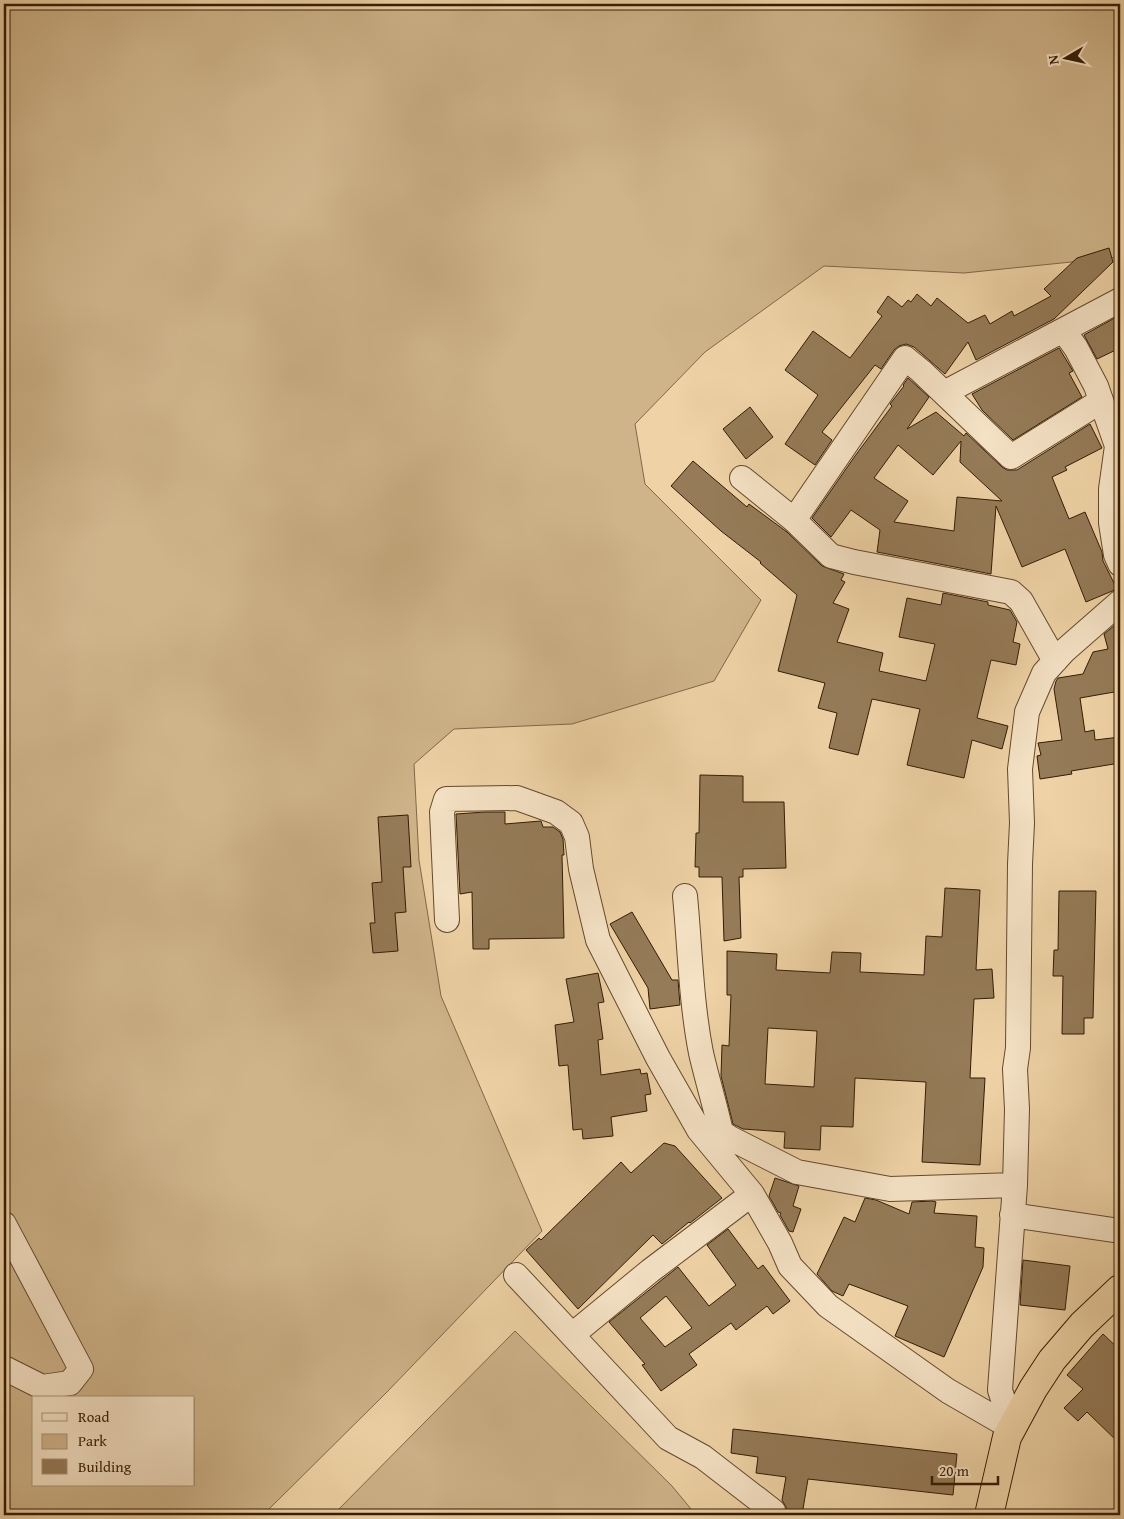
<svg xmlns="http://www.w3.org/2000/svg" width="1124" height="1519" font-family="'Gentium Book Plus',serif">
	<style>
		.green { fill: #cfb48a; stroke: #826847; fill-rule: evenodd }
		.building { fill: #957b58; stroke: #341c04; fill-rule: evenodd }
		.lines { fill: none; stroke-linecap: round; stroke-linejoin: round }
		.minor-casing { stroke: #634a2c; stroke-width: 26 }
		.highway-casing { stroke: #341c04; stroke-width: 30 }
		.minor { stroke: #f5e2c5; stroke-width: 24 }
		.highway { stroke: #efd3a6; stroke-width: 28 }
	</style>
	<rect width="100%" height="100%" fill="#efd3a6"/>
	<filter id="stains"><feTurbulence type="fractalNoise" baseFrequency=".004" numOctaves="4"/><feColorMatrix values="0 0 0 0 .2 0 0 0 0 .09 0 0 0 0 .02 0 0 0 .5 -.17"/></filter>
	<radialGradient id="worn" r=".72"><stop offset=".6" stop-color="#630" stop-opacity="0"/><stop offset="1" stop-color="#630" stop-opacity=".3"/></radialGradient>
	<path class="green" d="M 4,4 L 1120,4 L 1120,257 L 964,273 L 824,266 L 705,352 L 635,424 L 645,484 L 761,600 L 714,681 L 572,724 L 454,729 L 414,764 L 419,860 L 441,996 L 542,1231 L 386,1393 L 263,1515 L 4,1515 ZM 34,1398 L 194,1398 L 194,1485 L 34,1485 Z
		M 515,1331 L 672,1486 L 696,1515 L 333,1515 Z"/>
	<path class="building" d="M 1109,248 L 1113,262 L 1054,319 L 976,360 L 968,342 L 945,374 L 914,347 L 906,344 L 899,346 L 894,350 L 881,369 L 875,365 L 822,432 L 832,440 L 815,465 L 785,444 L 818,395 L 785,370 L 813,331 L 850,358 L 882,316 L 877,312 L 888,296 L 902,307 L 908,300 L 911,302 L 917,294 L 931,306 L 937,298 L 968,323 L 985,315 L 990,324 L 1012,311 L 1014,316 L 1051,296 L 1044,289 L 1077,258 Z
		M 1120,315 L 1120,348 L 1097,359 L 1084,335 Z
		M 1059,348 L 1073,371 L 1069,373 L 1082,397 L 1013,440 L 982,410 L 972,394 Z
		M 908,378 L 929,397 L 907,429 L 936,412 L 964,436 L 966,433 L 1002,467 L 1007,470 L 1017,470 L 1090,424 L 1102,448 L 1065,467 L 1067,470 L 1052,477 L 1069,519 L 1085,512 L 1102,552 L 1103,561 L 1117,589 L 1086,602 L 1065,549 L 1022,567 L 996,506 L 991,574 L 877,552 L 880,530 L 851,510 L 831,537 L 812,518 L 855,456 L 892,406 L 890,404 L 904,386 L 903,385 ZM 961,441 L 960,462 L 1002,501 L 957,497 L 954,531 L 894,522 L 908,501 L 874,478 L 898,445 L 933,475 Z
		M 750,407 L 773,437 L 746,459 L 723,429 Z
		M 693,461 L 747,507 L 749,504 L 787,532 L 822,566 L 844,574 L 841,580 L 845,582 L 833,603 L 849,609 L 837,642 L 883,653 L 879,671 L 926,681 L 935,644 L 899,637 L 907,598 L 941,605 L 943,593 L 988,602 L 988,605 L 1010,610 L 1017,622 L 1013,642 L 1020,644 L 1016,665 L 991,660 L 977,718 L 1008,726 L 1002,749 L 972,740 L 964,778 L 907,765 L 920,709 L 872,699 L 858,755 L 829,748 L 837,713 L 818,708 L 825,683 L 778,671 L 797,595 L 760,563 L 761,562 L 721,531 L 671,486 Z
		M 1120,621 L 1120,691 L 1080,698 L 1085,732 L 1094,730 L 1095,740 L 1120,737 L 1120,763 L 1071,771 L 1072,774 L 1040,779 L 1037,756 L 1041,755 L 1038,743 L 1062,740 L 1054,689 L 1056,681 L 1058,678 L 1083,674 L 1093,652 L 1108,649 L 1104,634 Z
		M 700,775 L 743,776 L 743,802 L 784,802 L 786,868 L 743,869 L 743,877 L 739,877 L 741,938 L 724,941 L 722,877 L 699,877 L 699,867 L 695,867 L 696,833 L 699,833 Z
		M 485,812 L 505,812 L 505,824 L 541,821 L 543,827 L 553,827 L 560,832 L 563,839 L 564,855 L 562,855 L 564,938 L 489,939 L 489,949 L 473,949 L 472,892 L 460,894 L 456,814 Z
		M 408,815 L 411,867 L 403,867 L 406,912 L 395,913 L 398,951 L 373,953 L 370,923 L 375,923 L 372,883 L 382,882 L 378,817 Z
		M 945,888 L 980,890 L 976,970 L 992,969 L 994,998 L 974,999 L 970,1078 L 985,1078 L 980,1165 L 922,1162 L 926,1082 L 855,1078 L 853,1127 L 821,1126 L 820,1150 L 784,1148 L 785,1132 L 743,1129 L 733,1124 L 721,1076 L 722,1045 L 729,1046 L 731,995 L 727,995 L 727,951 L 777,954 L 776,970 L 830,973 L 832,952 L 861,953 L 860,972 L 924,975 L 926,936 L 942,937 ZM 768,1028 L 817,1031 L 814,1087 L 765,1084 Z
		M 1059,891 L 1096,891 L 1093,1018 L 1084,1018 L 1084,1034 L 1062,1034 L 1063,976 L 1053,976 L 1054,950 L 1058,950 Z
		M 632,912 L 672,980 L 678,980 L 680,1005 L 650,1009 L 648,988 L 610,924 Z
		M 598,973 L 604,1002 L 598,1003 L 603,1039 L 598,1040 L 601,1075 L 640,1069 L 641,1074 L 647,1073 L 651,1094 L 645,1095 L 647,1111 L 611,1117 L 613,1136 L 583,1139 L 582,1129 L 573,1130 L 568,1065 L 559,1066 L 555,1025 L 574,1022 L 566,979 Z
		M 664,1143 L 675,1146 L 722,1198 L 690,1223 L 689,1222 L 662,1244 L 653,1235 L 578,1309 L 526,1250 L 539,1238 L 541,1240 L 621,1162 L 631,1173 Z
		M 775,1178 L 799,1186 L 793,1206 L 801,1209 L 793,1232 L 789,1231 L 780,1215 L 781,1213 L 778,1212 L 769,1196 Z
		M 865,1198 L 876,1200 L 909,1214 L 912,1202 L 932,1201 L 936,1202 L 934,1213 L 977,1216 L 975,1247 L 984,1248 L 983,1267 L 944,1357 L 895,1336 L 908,1306 L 849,1284 L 843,1296 L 832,1291 L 817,1274 L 844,1217 L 855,1222 Z
		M 728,1229 L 758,1269 L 763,1265 L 790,1301 L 773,1314 L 767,1306 L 736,1330 L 731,1323 L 689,1354 L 697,1365 L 661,1391 L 642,1365 L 645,1364 L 609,1322 L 678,1267 L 709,1306 L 736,1285 L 707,1245 ZM 666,1296 L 692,1328 L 665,1347 L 640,1318 Z
		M 1023,1260 L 1070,1266 L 1065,1310 L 1020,1305 Z
		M 1103,1334 L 1120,1350 L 1120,1444 L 1087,1412 L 1078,1421 L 1064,1408 L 1083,1389 L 1067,1375 Z
		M 733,1429 L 957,1454 L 953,1495 L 808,1479 L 802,1515 L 786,1515 L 786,1507 L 782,1500 L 786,1477 L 756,1473 L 758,1457 L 731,1453 Z"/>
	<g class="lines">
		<defs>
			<path id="minor" d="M 1064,331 L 1076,348 L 1096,386 L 1117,446 L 1111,489 L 1111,523 L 1116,555 L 1120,564
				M 944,393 L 1120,300
				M 742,478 L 794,520 L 831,556 L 854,562 L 1011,592 L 1021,601 L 1055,661
				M 794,520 L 905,358 L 921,371 L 1011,457 L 1101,401
				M 685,896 C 690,948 691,1002 701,1053 C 707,1079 715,1105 721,1132 L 730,1138 L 797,1172 L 890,1189 L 1015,1185
				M 447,920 L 442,812 L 446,799 L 517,798 L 556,812 L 571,823 L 577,837 L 581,869 L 598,940 L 658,1058 L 699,1130 L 752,1194 L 780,1243 L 790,1266 L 828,1306 L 948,1391 L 1012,1428 L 1000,1390 L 1015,1185 L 1017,1109 L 1015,1069 L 1018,1048 L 1020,864 L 1022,823 L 1020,769 L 1027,712 L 1044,673 L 1064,651 L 1120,602
				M 1012,1215 L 1120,1231
				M 4,1224 L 81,1369 L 70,1383 L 42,1387 L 4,1368
				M 516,1275 L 668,1438 L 703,1457 L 773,1511 L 772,1515
				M 572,1335 L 650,1271 L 752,1194"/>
			<path id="highway" d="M 989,1515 L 1007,1437 L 1033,1389 L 1052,1360 L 1082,1325 L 1120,1289"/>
		</defs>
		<use href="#minor" class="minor-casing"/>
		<use href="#highway" class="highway-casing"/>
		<use href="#minor" class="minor"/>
		<use href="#highway" class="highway"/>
	</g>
	<rect width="1124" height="1519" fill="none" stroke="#efd3a6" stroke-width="20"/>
	<rect x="5" y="5" width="1114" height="1509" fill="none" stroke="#341c04" stroke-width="2.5"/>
	<rect x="10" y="10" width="1104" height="1499" fill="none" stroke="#341c04"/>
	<rect x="32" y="1396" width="162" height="90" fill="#f5e2c5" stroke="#a89378"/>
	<rect x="42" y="1413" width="25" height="8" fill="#f5e2c5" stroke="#a89378"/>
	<text x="78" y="1422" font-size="15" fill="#341c04">Road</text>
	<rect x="42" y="1434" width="25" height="15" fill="#cfb48a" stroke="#a89378"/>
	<text x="78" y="1446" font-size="15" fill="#341c04">Park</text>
	<rect x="42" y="1459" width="25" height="15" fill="#957b58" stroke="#a89378"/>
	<text x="78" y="1472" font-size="15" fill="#341c04">Building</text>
	<g transform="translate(1066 58) rotate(261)" stroke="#f5e2c5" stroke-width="4" paint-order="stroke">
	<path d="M0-4L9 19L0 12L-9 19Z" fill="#341c04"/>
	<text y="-8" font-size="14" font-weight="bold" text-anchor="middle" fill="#341c04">N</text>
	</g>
	<path d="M932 1476v8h66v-8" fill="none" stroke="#341c04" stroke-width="2.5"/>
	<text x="939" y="1476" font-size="15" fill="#341c04" stroke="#f5e2c5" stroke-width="4" paint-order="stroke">20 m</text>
	<rect width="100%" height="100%" filter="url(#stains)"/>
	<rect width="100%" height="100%" fill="url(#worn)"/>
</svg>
